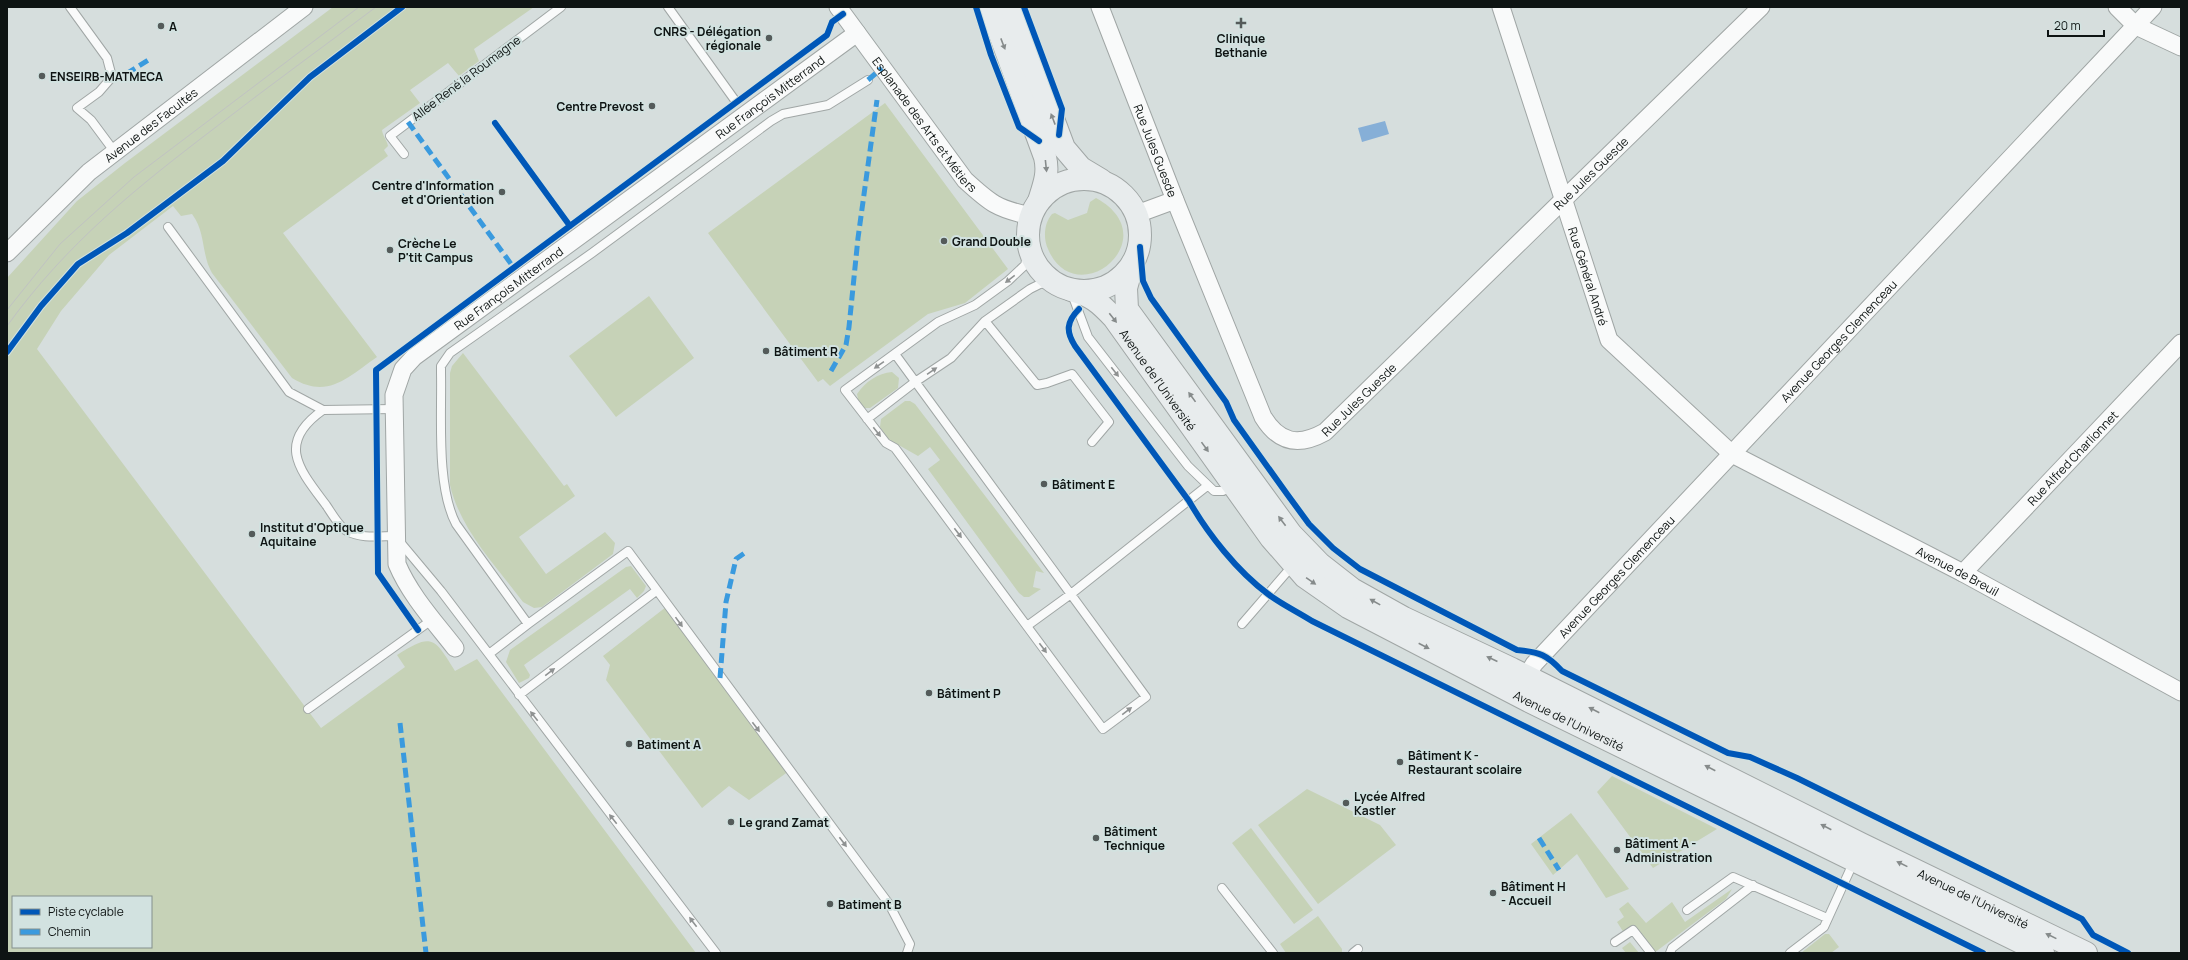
<svg xmlns="http://www.w3.org/2000/svg" width="2188" height="960" font-family="Manrope,sans-serif">
	<style>
		.green { fill: #c6d2b7; fill-rule: evenodd }
		.water { fill: #86afd7 }
		.lines { fill: none; stroke-linecap: round; stroke-linejoin: round }
		.lane-casing { stroke: #a0a6a5; stroke-width: 10 }
		.street-casing { stroke: #a0a6a5; stroke-width: 19 }
		.secondary-casing { stroke: #a0a6a5; stroke-width: 24 }
		.lane { stroke: #f9fafa; stroke-width: 8 }
		.street { stroke: #f9fafa; stroke-width: 17 }
		.secondary { stroke: #e8eced; stroke-width: 22 }
		.tram { stroke: #c0c2c2; stroke-width: 1 }
		.quiet { stroke: #3a9ade; stroke-width: 5; stroke-dasharray: 10 5; stroke-linecap: butt }
		.cycleway-casing { stroke: #d2e2e0; stroke-width: 8 }
		.cycleway { stroke: #0057b8; stroke-width: 6 }
		.oneway { fill: #868b8b }
		.oneway2 { fill: #8f9292 }
		.poi-dot { fill: #545b5a; stroke: #d2e2e0; stroke-width: 1.5 }
		.labels { text-anchor: middle; dominant-baseline: central; stroke-width: 4; stroke-linejoin: round; paint-order: stroke }
		.poi-label { font-size: 12px; font-weight: bold; fill: #0e1413; stroke: #d2e2e0; text-anchor: start }
		.street-label { font-size: 12px; fill: #0e1413; stroke: #d2e2e0 }
	</style>
	<rect width="100%" height="100%" fill="#d6dedd"/>
	<path class="green" d="M 333,7 L 534,7 L 474,49 L 479,61 L 459,76 L 448,63 L 410,90 L 420,103 L 382,130 C 383,137 387,140 388,146 L 384,150 L 388,156 L 283,233 L 377,357 C 348,377 328,400 292,378 L 212,273 C 201,254 206,232 192,214 L 181,216 L 173,206 L 109,255 L 61,311 L 37,349 L 321,728 L 405,667 L 397,655 C 432,633 434,637 455,671 L 477,659 L 696,953 L 7,953 L 7,278 L 77,201 L 125,163 ZM 13,897 L 151,897 L 151,947 L 13,947 Z
		M 885,103 L 1008,269 L 965,303 L 928,314 L 830,386 L 823,379 L 818,382 L 708,233 Z
		M 1096,198 C 1169,238 1076,315 1048,249 C 1043,239 1044,223 1052,214 L 1055,213 L 1068,220 L 1087,213 L 1090,202 Z
		M 649,296 L 694,358 L 616,417 L 569,356 Z
		M 463,353 L 564,486 L 567,484 L 575,496 L 519,537 L 546,574 L 605,532 L 615,543 L 613,554 L 542,607 L 534,608 L 523,602 C 496,566 460,529 450,485 L 450,373 L 452,366 Z
		M 892,372 L 899,378 L 898,388 L 870,408 L 864,408 L 859,404 L 857,394 C 865,382 878,373 892,372 Z
		M 905,401 L 910,401 L 915,404 L 1044,573 L 1036,571 L 1033,587 L 1041,589 L 1029,597 L 1024,597 L 1019,593 L 928,469 L 940,460 L 930,447 L 918,456 L 888,439 L 880,427 L 881,419 Z
		M 631,566 L 646,586 L 644,591 L 637,598 L 630,589 L 524,665 L 530,675 L 529,678 L 519,683 L 506,662 L 510,650 L 626,567 Z
		M 666,607 L 789,771 L 749,800 L 729,786 L 702,808 L 606,680 L 610,665 L 603,656 Z
		M 1612,776 L 1717,829 L 1653,868 L 1597,792 Z
		M 1307,789 L 1380,825 L 1396,845 L 1318,904 L 1258,825 Z
		M 1571,813 L 1629,889 L 1606,898 L 1577,854 L 1553,875 L 1531,844 Z
		M 1251,828 L 1313,910 L 1294,924 L 1232,843 Z
		M 1732,889 L 1726,899 L 1654,953 L 1633,927 L 1624,933 L 1617,922 L 1624,917 L 1619,909 L 1628,902 L 1646,923 L 1672,902 L 1685,922 Z
		M 1318,916 L 1342,949 L 1342,953 L 1286,953 L 1280,944 Z
		M 1825,934 L 1829,934 L 1839,947 L 1831,953 L 1801,953 Z
		M 1630,942 L 1639,953 L 1626,953 L 1622,948 Z"/>
	<path class="water" d="M 1385,121 L 1389,134 L 1362,142 L 1358,128 Z"/>
	<g class="lines">
		<defs>
			<path id="lane" d="M 70,7 L 107,58 L 112,77 L 99,92 L 77,108 L 91,120 L 114,151
				M 668,7 L 734,99
				M 868,80 L 828,105 L 783,114 L 771,121 L 592,253 L 450,353 L 441,366 L 441,373 C 442,416 436,486 456,524 L 528,624 L 628,551 L 889,904 L 910,944 L 907,953
				M 404,154 L 390,136 L 561,7
				M 168,227 L 289,392 L 323,410 L 394,409
				M 1072,294 L 1088,337 L 1188,466 L 1214,491 L 1223,491 L 1232,485
				M 985,321 L 1037,385 L 1047,383 L 1072,374 L 1109,422 L 1092,442
				M 895,354 L 1146,697 L 1103,729 L 895,448 L 886,443 L 845,390 L 938,322 L 975,305 L 1008,281 L 1025,265 L 1029,247
				M 323,410 C 276,443 299,469 326,505 C 331,512 339,527 347,531 C 361,539 380,536 395,536 L 441,591 L 716,953
				M 867,419 L 915,382 L 951,358 L 985,321 L 1030,289 L 1040,284 L 1053,282
				M 1242,624 L 1293,565
				M 1027,626 L 1071,594 L 1207,486
				M 489,654 L 528,624
				M 519,695 L 656,591
				M 308,709 L 433,619
				M 1222,888 L 1273,953
				M 1687,910 L 1733,877 L 1827,918
				M 1615,942 L 1633,930 L 1651,953
				M 1353,953 L 1358,949
				M 1670,953 L 1672,948 L 1753,885
				M 1790,953 L 1824,927 L 1854,861"/>
			<g id="street">
				<path id="s1" d="M 838,7 L 965,180 C 990,203 997,209 1031,216"/>
				<path id="s2" d="M 1100,7 L 1175,200 L 1263,417 C 1279,443 1298,447 1325,432 L 1761,7"/>
				<path id="s3" d="M 1501,7 L 1609,340 L 1732,454 L 1963,573 L 2181,692"/>
				<path d="M 2117,7 L 2136,26 L 2181,47"/>
				<path d="M 1137,214 L 1175,200"/>
				<path id="s4" d="M 7,253 L 89,172 L 304,7"/>
				<path id="s5" d="M 1963,573 L 2181,343"/>
				<path id="s6" d="M 455,648 C 434,621 410,595 397,564 L 394,395 L 403,369 L 414,357 L 857,33"/>
				<path id="s7" d="M 1527,676 L 1534,664 L 1593,601 L 2153,7"/>
			</g>
			<g id="secondary">
				<path d="M 990,7 L 1045,157 C 1049,173 1044,185 1039,201"/>
				<path d="M 1011,7 L 1064,148 L 1081,168 L 1101,180"/>
				<circle cx="1084" cy="235" r="56"/>
				<path id="s8" d="M 1133,263 L 1126,288 L 1127,309 L 1291,534 L 1320,564 L 1352,589 L 1404,618 L 1512,669 L 1861,844 L 2086,953"/>
				<path id="s9" d="M 1071,290 C 1092,296 1099,302 1114,318 L 1271,538 L 1305,577 L 1348,607 L 1529,701 L 2043,953"/>
			</g>
		</defs>
		<use href="#lane" class="lane-casing"/>
		<use href="#street" class="street-casing"/>
		<use href="#secondary" class="secondary-casing"/>
		<use href="#lane" class="lane"/>
		<use href="#street" class="street"/>
		<use href="#secondary" class="secondary"/>
		<path class="tram" d="M 7,310 L 60,244 L 134,177 L 359,7
			M 7,326 C 67,243 136,188 216,127 C 269,86 323,47 376,7"/>
		<path class="quiet" d="M 112,77 L 126,74 L 150,59
			M 868,80 L 882,68
			M 408,122 L 514,268
			M 831,371 L 846,345 L 849,327 L 858,238 L 877,100
			M 720,678 L 726,602 L 736,559 L 746,552
			M 400,723 L 426,953
			M 1539,838 L 1559,870"/>
		<defs>
			<path id="cycleway" d="M 976,7 L 991,55 L 1019,127 L 1039,141
				M 1024,7 L 1062,109 L 1059,135
				M 495,123 L 570,226
				M 1140,247 L 1143,281 L 1151,298 L 1226,402 L 1234,420 L 1287,494 L 1309,524 L 1333,548 L 1360,569 L 1517,650 C 1540,652 1547,655 1562,671 L 1728,753 L 1750,757 L 1797,778 L 2082,919 L 2093,935 L 2128,953
				M 1079,309 C 1066,322 1066,332 1075,346 L 1189,501 C 1208,534 1237,571 1268,594 C 1281,604 1298,612 1312,621 L 1983,953
				M 7,352 L 41,306 L 78,264 L 127,233 L 223,161 L 310,77 L 402,7
				M 418,630 L 378,573 L 376,370 L 827,35 L 832,22 L 843,14"/>
		</defs>
		<use href="#cycleway" class="cycleway-casing"/>
		<use href="#cycleway" class="cycleway"/>
	</g>
	<defs><path id="oneway-solid" d="M-6-.8H1V-3.2L6.5 0L1 3.2V.8H-6Z"/></defs>
	<g class="oneway">
		<use href="#oneway-solid" transform="translate(1003 44) rotate(69)"/>
		<use href="#oneway-solid" transform="translate(1053 119) rotate(-111)"/>
		<use href="#oneway-solid" transform="translate(1046 166) rotate(84)"/>
		<use href="#oneway-solid" transform="translate(1113 318) rotate(52)"/>
		<use href="#oneway-solid" transform="translate(1192 397) rotate(-126)"/>
		<use href="#oneway-solid" transform="translate(1205 447) rotate(54)"/>
		<use href="#oneway-solid" transform="translate(1282 521) rotate(-127)"/>
		<use href="#oneway-solid" transform="translate(1311 581) rotate(35)"/>
		<use href="#oneway-solid" transform="translate(1375 602) rotate(-151)"/>
		<use href="#oneway-solid" transform="translate(1424 646) rotate(27)"/>
		<use href="#oneway-solid" transform="translate(1492 659) rotate(-155)"/>
		<use href="#oneway-solid" transform="translate(1594 710) rotate(-153)"/>
		<use href="#oneway-solid" transform="translate(1710 768) rotate(-153)"/>
		<use href="#oneway-solid" transform="translate(1826 827) rotate(-153)"/>
		<use href="#oneway-solid" transform="translate(1902 864) rotate(-154)"/>
		<use href="#oneway-solid" transform="translate(2051 936) rotate(-154)"/>
	</g>
	<g class="oneway2">
		<use href="#oneway-solid" transform="translate(1010 279) rotate(142)"/>
		<use href="#oneway-solid" transform="translate(879 365) rotate(145)"/>
		<use href="#oneway-solid" transform="translate(932 371) rotate(-34)"/>
		<use href="#oneway-solid" transform="translate(1115 372) rotate(52)"/>
		<use href="#oneway-solid" transform="translate(877 432) rotate(52)"/>
		<use href="#oneway-solid" transform="translate(958 533) rotate(53)"/>
		<use href="#oneway-solid" transform="translate(679 622) rotate(54)"/>
		<use href="#oneway-solid" transform="translate(1043 648) rotate(53)"/>
		<use href="#oneway-solid" transform="translate(550 672) rotate(-37)"/>
		<use href="#oneway-solid" transform="translate(1127 711) rotate(-37)"/>
		<use href="#oneway-solid" transform="translate(534 716) rotate(-128)"/>
		<use href="#oneway-solid" transform="translate(756 727) rotate(53)"/>
		<use href="#oneway-solid" transform="translate(613 819) rotate(-128)"/>
		<use href="#oneway-solid" transform="translate(843 842) rotate(53)"/>
		<use href="#oneway-solid" transform="translate(693 922) rotate(-127)"/>
	</g>
	<g class="poi-dot">
		<path d="M1239 17h4v4h4v4h-4v4h-4v-4h-4v-4h4z"/>
		<circle cx="161" cy="26" r="4"/>
		<circle cx="769" cy="38" r="4"/>
		<circle cx="42" cy="76" r="4"/>
		<circle cx="652" cy="106" r="4"/>
		<circle cx="502" cy="192" r="4"/>
		<circle cx="944" cy="241" r="4"/>
		<circle cx="390" cy="250" r="4"/>
		<circle cx="766" cy="351" r="4"/>
		<circle cx="1044" cy="484" r="4"/>
		<circle cx="252" cy="534" r="4"/>
		<circle cx="929" cy="693" r="4"/>
		<circle cx="629" cy="744" r="4"/>
		<circle cx="1400" cy="762" r="4"/>
		<circle cx="1346" cy="803" r="4"/>
		<circle cx="731" cy="822" r="4"/>
		<circle cx="1096" cy="838" r="4"/>
		<circle cx="1617" cy="850" r="4"/>
		<circle cx="1493" cy="893" r="4"/>
		<circle cx="830" cy="904" r="4"/>
	</g>
	<g class="labels">
		<g class="poi-label">
			<text x="169" y="26">A</text>
			<text x="761" y="31" text-anchor="end">CNRS - Délégation<tspan x="761" dy="14">régionale</tspan></text>
			<text x="1241" y="38" text-anchor="middle">Clinique<tspan x="1241" dy="14">Bethanie</tspan></text>
			<text x="50" y="76">ENSEIRB-MATMECA</text>
			<text x="644" y="106" text-anchor="end">Centre Prevost</text>
			<text x="494" y="185" text-anchor="end">Centre d'Information<tspan x="494" dy="14">et d'Orientation</tspan></text>
			<text x="952" y="241">Grand Double</text>
			<text x="398" y="243">Crèche Le<tspan x="398" dy="14">P'tit Campus</tspan></text>
			<text x="774" y="351">Bâtiment R</text>
			<text x="1052" y="484">Bâtiment E</text>
			<text x="260" y="527">Institut d'Optique<tspan x="260" dy="14">Aquitaine</tspan></text>
			<text x="937" y="693">Bâtiment P</text>
			<text x="637" y="744">Batiment A</text>
			<text x="1408" y="755">Bâtiment K -<tspan x="1408" dy="14">Restaurant scolaire</tspan></text>
			<text x="1354" y="796">Lycée Alfred<tspan x="1354" dy="14">Kastler</tspan></text>
			<text x="739" y="822">Le grand Zamat</text>
			<text x="1104" y="831">Bâtiment<tspan x="1104" dy="14">Technique</tspan></text>
			<text x="1625" y="843">Bâtiment A -<tspan x="1625" dy="14">Administration</tspan></text>
			<text x="1501" y="886">Bâtiment H<tspan x="1501" dy="14">- Accueil</tspan></text>
			<text x="838" y="904">Batiment B</text>
		</g>
		<g class="street-label">
			<text transform="translate(466 78) rotate(-37)">Allée René la Roumagne</text>
			<text stroke="none"><textPath href="#s6" startOffset="756">Rue François Mitterrand</textPath></text>
			<text stroke="none"><textPath href="#s4" startOffset="193">Avenue des Facultés</textPath></text>
			<text stroke="none"><textPath href="#s1" startOffset="146">Esplanade des Arts et Métiers</textPath></text>
			<text stroke="none"><textPath href="#s2" startOffset="154">Rue Jules Guesde</textPath></text>
			<text stroke="none"><textPath href="#s2" startOffset="885">Rue Jules Guesde</textPath></text>
			<text stroke="none"><textPath href="#s3" startOffset="283">Rue Général André</textPath></text>
			<text stroke="none"><textPath href="#s6" startOffset="432">Rue François Mitterrand</textPath></text>
			<text stroke="none"><textPath href="#s7" startOffset="458">Avenue Georges Clemenceau</textPath></text>
			<text stroke="none"><textPath href="#s9" startOffset="128">Avenue de l'Université</textPath></text>
			<text stroke="none"><textPath href="#s2" startOffset="561">Rue Jules Guesde</textPath></text>
			<text stroke="none"><textPath href="#s5" startOffset="159">Rue Alfred Charlionnet</textPath></text>
			<text stroke="none"><textPath href="#s3" startOffset="772">Avenue de Breuil</textPath></text>
			<text stroke="none"><textPath href="#s7" startOffset="134">Avenue Georges Clemenceau</textPath></text>
			<text stroke="none"><textPath href="#s9" startOffset="675">Avenue de l'Université</textPath></text>
			<text stroke="none"><textPath href="#s8" startOffset="1102">Avenue de l'Université</textPath></text>
		</g>
	</g>
	<rect width="2188" height="960" fill="none" stroke="#0e1413" stroke-width="16"/>
	<rect x="12" y="896" width="140" height="52" fill="#d2e2e0" stroke="#84908e"/>
	<rect x="20" y="909" width="20" height="6" fill="#0057b8" stroke="#84908e"/>
	<text x="48" y="916" font-size="12" fill="#0e1413">Piste cyclable</text>
	<rect x="20" y="929" width="20" height="6" fill="#3a9ade" stroke="#84908e"/>
	<text x="48" y="936" font-size="12" fill="#0e1413">Chemin</text>
	<path d="M2048 30v6h56v-6" fill="none" stroke="#0e1413" stroke-width="2"/>
	<text x="2054" y="30" font-size="12" fill="#0e1413" stroke="#d2e2e0" stroke-width="3" paint-order="stroke">20 m</text>
</svg>
